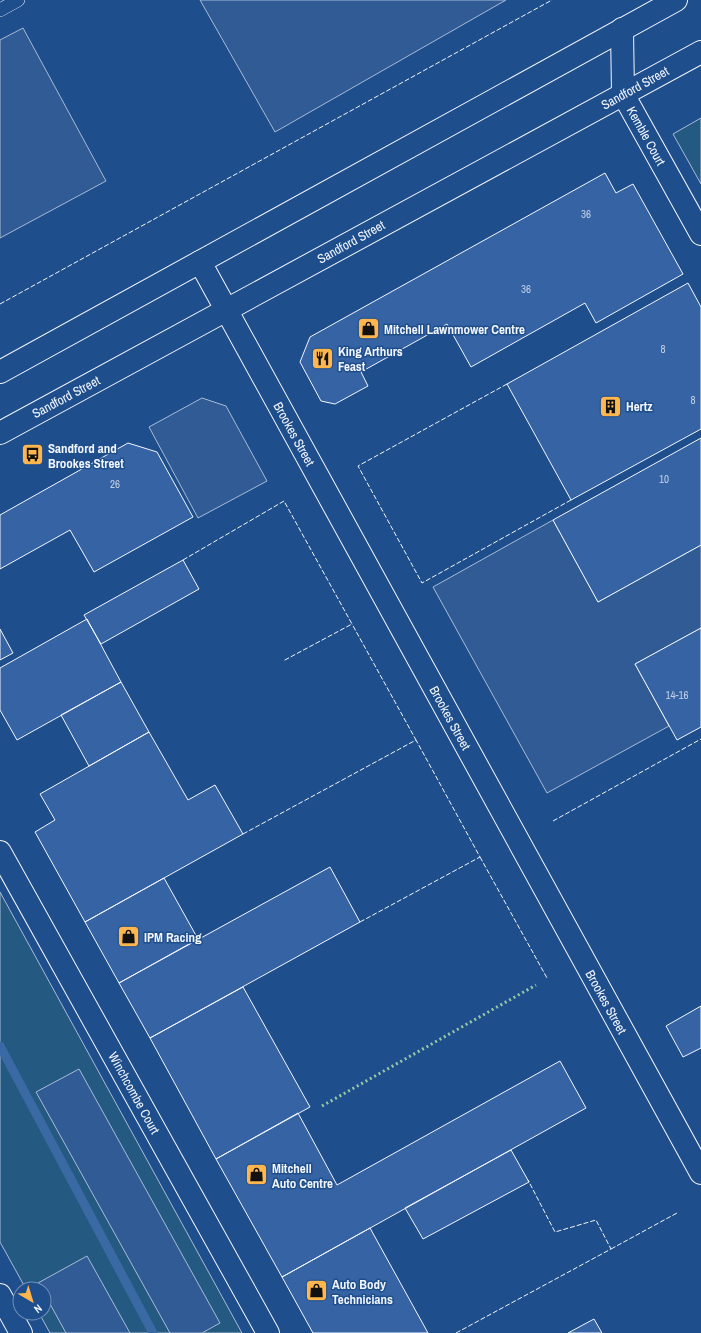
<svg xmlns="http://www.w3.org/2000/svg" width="701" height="1333" font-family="'Archivo Narrow',sans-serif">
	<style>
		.green { fill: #245a82; stroke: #a8bbd7 }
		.parking { fill: #305b95; stroke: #a8bbd7 }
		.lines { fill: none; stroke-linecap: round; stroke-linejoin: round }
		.stream { stroke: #3b69a3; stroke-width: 9 }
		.building { fill: #3563a3; stroke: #f2f6ff }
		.service-casing { stroke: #f2f6ff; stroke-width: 14 }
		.minor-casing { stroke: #f2f6ff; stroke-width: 24 }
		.secondary-casing { stroke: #f2f6ff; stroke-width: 24 }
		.service { stroke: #1f4e8c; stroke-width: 13 }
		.minor { stroke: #1f4e8c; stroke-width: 22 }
		.secondary { stroke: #1f4e8c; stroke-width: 22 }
		.hedge { stroke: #97c8a6; stroke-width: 3; stroke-dasharray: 2 3; stroke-linecap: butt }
		.fence { stroke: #f2f6ff; stroke-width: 1; stroke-dasharray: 5 2; stroke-linecap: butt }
		.labels { text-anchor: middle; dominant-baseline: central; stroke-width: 3; stroke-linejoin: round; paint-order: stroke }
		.number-label { font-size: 11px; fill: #c3d1e8 }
		.street-label { font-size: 13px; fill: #f2f6ff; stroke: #1f4e8c }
		.poi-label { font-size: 13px; font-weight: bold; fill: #f2f6ff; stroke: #1f4e8c; text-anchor: start }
	</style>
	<rect width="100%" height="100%" fill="#1f4e8c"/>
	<path class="green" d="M 701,118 L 701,184 L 673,134 Z
		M 0,892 L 242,1333 L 50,1333 L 39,1313 L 44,1313 L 44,1289 L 26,1289 L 0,1242 Z"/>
	<path class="parking" d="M 200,0 L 506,0 L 275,132 Z
		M 23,28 L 106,181 L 0,238 L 0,40 Z
		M 202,398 L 226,406 L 267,481 L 198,518 L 149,427 Z
		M 553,520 L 598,602 L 701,545 L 701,628 L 635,664 L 669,726 L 547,793 L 433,587 Z
		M 79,1069 L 220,1323 L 202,1333 L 170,1333 L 36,1092 Z
		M 87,1256 L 130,1333 L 66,1333 L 44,1293 L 44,1289 L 42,1289 L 38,1283 Z"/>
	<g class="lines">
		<path class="stream" d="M 0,1046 L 153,1333"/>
	</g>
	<path class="building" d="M 605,173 L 616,193 L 633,184 L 683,274 L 596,323 L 585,303 L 471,367 L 447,324 L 361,372 L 368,386 L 335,404 L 321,401 L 300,362 L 310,337 Z
		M 688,283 L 701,307 L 701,429 L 571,500 L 507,384 Z
		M 701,438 L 701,545 L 598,602 L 553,520 Z
		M 128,443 L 157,452 L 193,517 L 94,572 L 70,530 L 0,569 L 0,515 Z
		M 183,560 L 199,589 L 101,644 L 84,615 Z
		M 87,619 L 121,682 L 17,740 L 0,710 L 0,668 Z
		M 701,628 L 701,727 L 677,740 L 635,664 Z
		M 0,629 L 13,653 L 0,660 Z
		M 121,682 L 149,732 L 89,766 L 61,715 Z
		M 149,732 L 188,800 L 215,785 L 243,834 L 85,922 L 35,832 L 55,820 L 40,794 Z
		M 330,867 L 360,922 L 150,1038 L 119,983 Z
		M 164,878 L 198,939 L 119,983 L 85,922 Z
		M 243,987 L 310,1107 L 216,1159 L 150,1038 Z
		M 701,1006 L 701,1048 L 683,1057 L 666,1026 Z
		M 560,1061 L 586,1108 L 282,1277 L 216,1159 L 298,1113 L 337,1185 Z
		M 511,1150 L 529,1182 L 423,1239 L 405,1208 Z
		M 370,1228 L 428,1333 L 313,1333 L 282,1277 Z
		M 594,1319 L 602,1333 L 568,1333 Z"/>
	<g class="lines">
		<defs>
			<path id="service" d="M 0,10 L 18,0"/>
			<path id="minor" d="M 622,29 L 623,94 L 701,234
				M 200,262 L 701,1173
				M 0,852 L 268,1333
				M 0,1295 L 21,1333"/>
			<path id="secondary" d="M 0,372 L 676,0
				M 0,433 L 701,52"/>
		</defs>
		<use href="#service" class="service-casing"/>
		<use href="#minor" class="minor-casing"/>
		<use href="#secondary" class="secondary-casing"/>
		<use href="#service" class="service"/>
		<use href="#minor" class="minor"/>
		<use href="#secondary" class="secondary"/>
		<path class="hedge" d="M 322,1106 L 536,985"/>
		<path class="fence" d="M 0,304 L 552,0
			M 507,384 L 358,466 L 422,583 L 571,500
			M 183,560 L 284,501 L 352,624 L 283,661
			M 553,821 L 701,739
			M 243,834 L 416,740 L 352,624
			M 480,857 L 547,978
			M 360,922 L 480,857 L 416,740
			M 611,1249 L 677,1213
			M 456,1333 L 611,1249 L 596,1220 L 555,1232 L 528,1180"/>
	</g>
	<defs>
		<symbol id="shop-square" viewBox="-11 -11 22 22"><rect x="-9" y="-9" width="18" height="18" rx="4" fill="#ffb74d" stroke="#1f4e8c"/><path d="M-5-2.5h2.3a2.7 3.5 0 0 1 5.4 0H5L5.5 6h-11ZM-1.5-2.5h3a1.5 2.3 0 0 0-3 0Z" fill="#111"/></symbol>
		<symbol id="restaurant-square" viewBox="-11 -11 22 22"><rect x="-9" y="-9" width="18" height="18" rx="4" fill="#ffb74d" stroke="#1f4e8c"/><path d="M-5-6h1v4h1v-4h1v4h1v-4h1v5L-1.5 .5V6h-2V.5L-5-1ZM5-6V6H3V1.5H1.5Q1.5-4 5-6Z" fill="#111"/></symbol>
		<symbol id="building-square" viewBox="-11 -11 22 22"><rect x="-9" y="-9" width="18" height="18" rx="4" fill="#ffb74d" stroke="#1f4e8c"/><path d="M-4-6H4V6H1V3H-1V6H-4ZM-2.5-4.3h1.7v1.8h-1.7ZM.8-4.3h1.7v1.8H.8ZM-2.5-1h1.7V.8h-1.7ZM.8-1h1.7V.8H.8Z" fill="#111"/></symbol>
		<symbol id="bus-square" viewBox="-11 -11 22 22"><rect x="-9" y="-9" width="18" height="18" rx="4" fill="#ffb74d" stroke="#1f4e8c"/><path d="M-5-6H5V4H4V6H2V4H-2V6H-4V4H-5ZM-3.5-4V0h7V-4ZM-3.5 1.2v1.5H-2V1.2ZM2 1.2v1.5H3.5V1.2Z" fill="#111"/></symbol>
	</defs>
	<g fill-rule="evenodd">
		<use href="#shop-square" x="356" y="316" width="25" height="25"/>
		<use href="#restaurant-square" x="310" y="346" width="25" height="25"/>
		<use href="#building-square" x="598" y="394" width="25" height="25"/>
		<use href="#bus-square" x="20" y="442" width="25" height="25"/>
		<use href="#shop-square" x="116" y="924" width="25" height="25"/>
		<use href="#shop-square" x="244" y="1162" width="25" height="25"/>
		<use href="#shop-square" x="304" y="1278" width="25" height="25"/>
	</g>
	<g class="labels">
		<g class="number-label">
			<text x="586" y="214">36</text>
			<text x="526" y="289">36</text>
			<text x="663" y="349">8</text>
			<text x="693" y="400">8</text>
			<text x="664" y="479">10</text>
			<text x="115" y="484">26</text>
			<text x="677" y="695">14-16</text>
		</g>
		<g class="street-label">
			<text transform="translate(635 88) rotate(-29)">Sandford Street</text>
			<text transform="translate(646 136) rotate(61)">Kemble Court</text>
			<text transform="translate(351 242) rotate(-29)">Sandford Street</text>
			<text transform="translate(66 397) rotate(-28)">Sandford Street</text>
			<text transform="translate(294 434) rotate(61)">Brookes Street</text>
			<text transform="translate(450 718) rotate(61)">Brookes Street</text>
			<text transform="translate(606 1002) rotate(61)">Brookes Street</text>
			<text transform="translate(134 1093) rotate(61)">Winchcombe Court</text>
		</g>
		<g class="poi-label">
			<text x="384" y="329">Mitchell Lawnmower Centre</text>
			<text x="338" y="351">King Arthurs<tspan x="338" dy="15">Feast</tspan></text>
			<text x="626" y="406">Hertz</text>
			<text x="48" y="448">Sandford and<tspan x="48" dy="15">Brookes Street</tspan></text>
			<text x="144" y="937">IPM Racing</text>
			<text x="272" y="1168">Mitchell<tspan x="272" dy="15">Auto Centre</tspan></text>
			<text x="332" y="1284">Auto Body<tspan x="332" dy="15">Technicians</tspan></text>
		</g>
	</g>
	<g transform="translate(32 1301) rotate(142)"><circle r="19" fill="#1f4e8c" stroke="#7391ba"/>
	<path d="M0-3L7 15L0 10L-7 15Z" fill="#ffb74d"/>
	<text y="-6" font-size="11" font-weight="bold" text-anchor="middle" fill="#f2f6ff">N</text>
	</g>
</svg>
